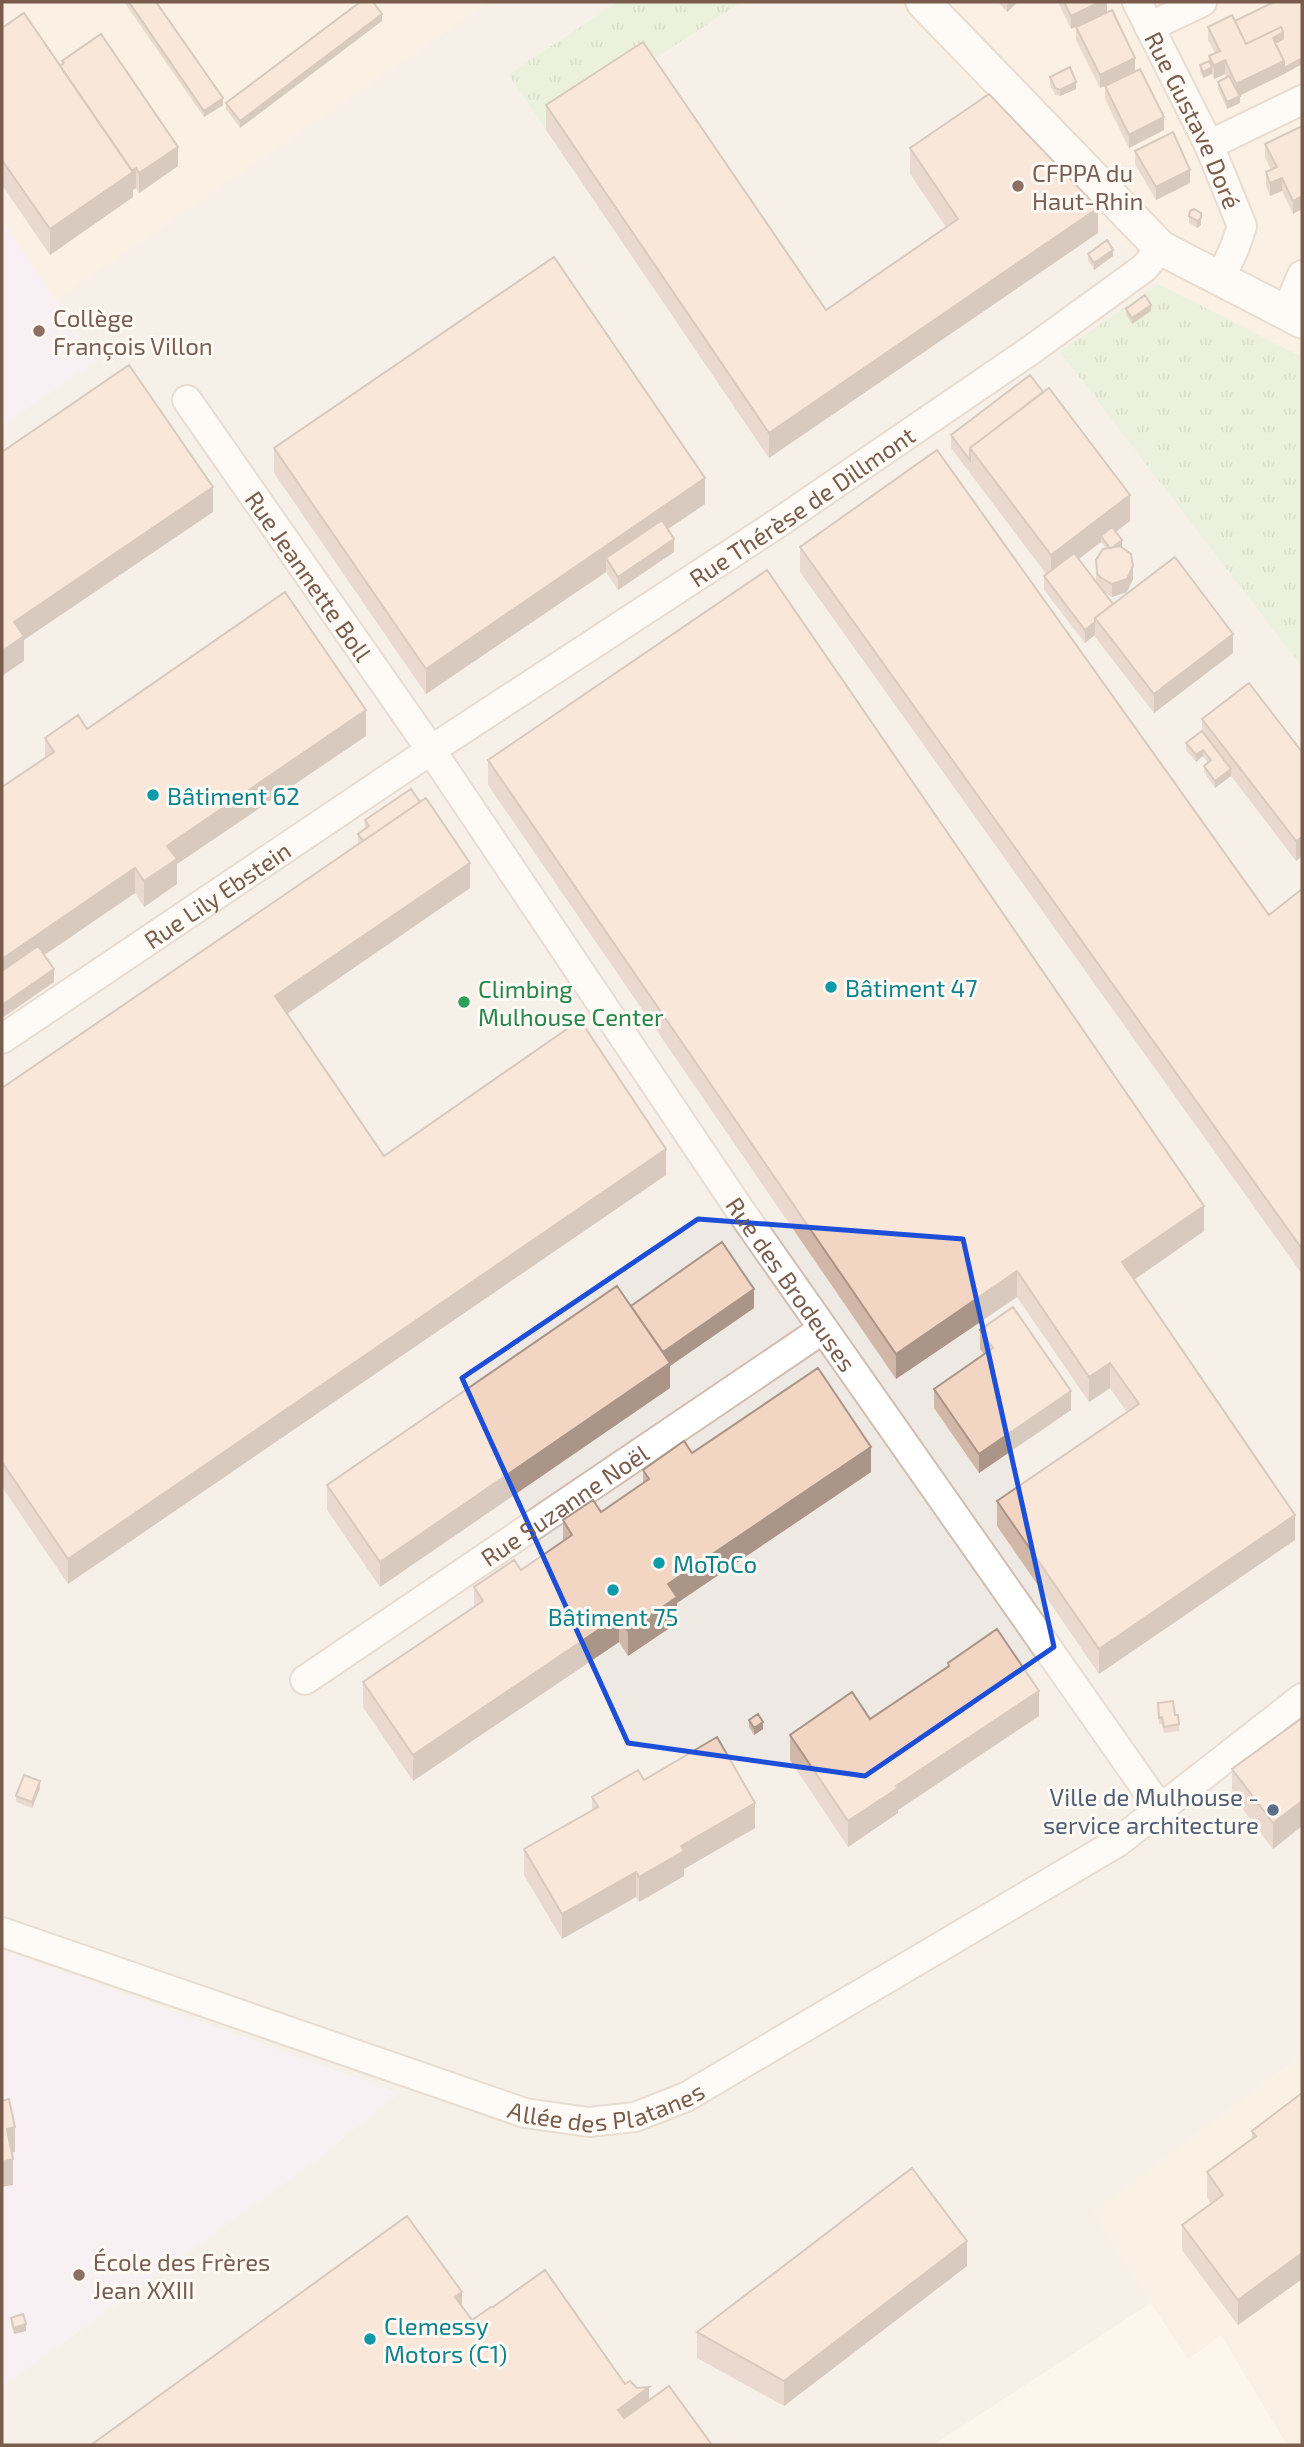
<svg xmlns="http://www.w3.org/2000/svg" width="1304" height="2447" font-family="'Exo 2',sans-serif">
	<style>
		.residential { fill: #f5e8da }
		.industrial { fill: #efe9e4 }
		.education { fill: #f3e8fa }
		.grass { fill: url(#grass-tufts) }
		.lines { fill: none; stroke-linecap: round; stroke-linejoin: round }
		.minor-casing { stroke: #d1beb0; stroke-width: 32 }
		.tertiary-casing { stroke: #d1beb0; stroke-width: 37 }
		.minor { stroke: #fff; stroke-width: 28 }
		.tertiary { stroke: #fff; stroke-width: 33 }
		.wall { fill: #d1b7a8; fill-rule: evenodd }
		.shaded-wall { fill: #aa9588 }
		.building { fill: #f3d5c3; stroke: #aa9588; stroke-width: 2 }
		.marked { fill: none; stroke: #1d4ed8; stroke-width: 5; stroke-linejoin: round }
		.education-dot { fill: #8d6e63; stroke: #fffaf3; stroke-width: 2.5 }
		.culture-dot { fill: #0f9aa8; stroke: #fffaf3; stroke-width: 2.5 }
		.leisure-dot { fill: #2e9e5b; stroke: #fffaf3; stroke-width: 2.5 }
		.service-dot { fill: #5c6f8a; stroke: #fffaf3; stroke-width: 2.5 }
		.labels { text-anchor: middle; dominant-baseline: central; stroke-width: 6; stroke-linejoin: round; paint-order: stroke }
		.street-label { font-size: 24px; fill: #7a5c4d; stroke: #fffaf3 }
		.education-label { font-size: 24px; fill: #785e54; stroke: #fffaf3; text-anchor: start }
		.culture-label { font-size: 24px; fill: #0d838f; stroke: #fffaf3; text-anchor: start }
		.leisure-label { font-size: 24px; fill: #27864d; stroke: #fffaf3; text-anchor: start }
		.service-label { font-size: 24px; fill: #4e5e75; stroke: #fffaf3; text-anchor: end }
	</style>
	<defs>
		<pattern id="grass-tufts" width="24" height="20" patternUnits="userSpaceOnUse" patternTransform="scale(1.75)"><rect width="24" height="20" fill="#d8ecc9"/><path d="M3 7l-1-3M5 7V3M7 7l1-3M15 17l-1-3M17 17v-4M19 17l1-3" fill="none" stroke="#b4c2a5"/></pattern>
	</defs>
	<rect width="100%" height="100%" fill="#fdf6ec"/>
	<path class="residential" d="M 2,2 L 489,2 L 56,301 L 2,426 Z
		M 895,2 L 1302,2 L 1302,357 L 1158,284 Z
		M 1302,2055 L 1302,2445 L 1287,2445 L 1221,2335 L 1188,2359 L 1091,2213 Z"/>
	<path class="industrial" d="M 489,2 L 895,2 L 1158,284 L 1302,357 L 1302,2055 L 1092,2213 L 1151,2303 L 933,2445 L 2,2445 L 2,2386 L 313,2163 L 398,2093 L 2,1950 L 2,426 L 95,361 L 55,301 Z"/>
	<path class="education" d="M 2,220 L 96,361 L 2,426 Z
		M 2,1950 L 398,2093 L 313,2163 L 2,2386 Z"/>
	<path class="grass" d="M 618,2 L 742,2 L 546,130 L 508,74 Z
		M 1158,284 L 1302,357 L 1302,667 L 1060,352 Z"/>
	<g class="lines">
		<defs>
			<g id="minor">
				<path id="s1" d="M 1137,2 L 1209,145 L 1242,226 L 1235,247 L 1220,279"/>
				<path d="M 1149,27 L 1202,2"/>
				<path d="M 1209,145 L 1302,100"/>
				<path d="M 1286,313 L 1302,275"/>
				<path id="s2" d="M 187,400 L 431,750 L 738,1207 L 1161,1810"/>
				<path id="s3" d="M 2,1039 L 431,750 L 778,523 L 1031,350 L 1144,268 L 1161,248"/>
				<path id="s4" d="M 305,1680 L 823,1329"/>
				<path id="s5" d="M 2,1932 L 525,2113 L 589,2122 L 635,2117 L 686,2097 L 1118,1842 L 1302,1698"/>
			</g>
			<path id="tertiary" d="M 923,2 L 1161,248 L 1302,321"/>
		</defs>
		<use href="#minor" class="minor-casing"/>
		<use href="#tertiary" class="tertiary-casing"/>
		<use href="#minor" class="minor"/>
		<use href="#tertiary" class="tertiary"/>
	</g>
	<path class="wall" d="M 124,2 L 156,2 L 223,105 L 204,117 Z
		M 998,2 L 1018,2 L 1007,12 Z
		M 1058,2 L 1107,2 L 1107,12 L 1071,29 Z
		M 1302,2 L 1302,64 L 1284,74 L 1240,96 L 1240,103 L 1227,109 L 1218,89 L 1218,82 L 1227,78 L 1225,74 L 1214,79 L 1212,74 L 1203,78 L 1200,72 L 1200,65 L 1209,62 L 1209,56 L 1215,53 L 1208,40 L 1208,27 Z
		M 382,21 L 240,128 L 226,109 L 226,103 Z
		M 1076,27 L 1135,71 L 1100,88 L 1076,40 Z
		M 2,28 L 60,66 L 62,64 L 62,61 L 178,166 L 139,193 L 136,188 L 133,190 L 133,197 L 50,255 L 2,185 Z
		M 1050,77 L 1076,89 L 1060,96 L 1055,95 L 1050,84 Z
		M 1105,86 L 1164,130 L 1129,148 L 1105,99 Z
		M 546,105 L 826,310 L 946,227 L 910,174 L 910,148 L 1098,233 L 769,458 L 546,130 Z
		M 1302,126 L 1293,214 L 1282,191 L 1270,196 L 1266,186 L 1266,172 L 1271,170 L 1265,157 L 1265,144 Z
		M 1135,151 L 1190,183 L 1156,200 L 1135,164 Z
		M 1189,216 L 1201,220 L 1201,225 L 1197,228 L 1189,223 Z
		M 1088,254 L 1113,256 L 1094,270 L 1088,260 Z
		M 1126,309 L 1151,311 L 1132,324 L 1126,315 Z
		M 951,435 L 1130,521 L 1116,532 L 1133,579 L 1127,592 L 1112,597 L 1104,592 L 1113,604 L 1233,653 L 1154,713 L 1095,637 L 1095,635 L 1085,643 L 1044,590 L 1044,576 L 1046,574 L 951,448 ZM 1101,542 L 1106,548 L 1096,560 L 1096,583 L 1079,559 Z
		M 274,448 L 705,504 L 668,529 L 674,552 L 618,590 L 606,572 L 426,694 L 274,473 Z
		M 800,547 L 1269,915 L 1302,889 L 1302,1274 L 800,572 Z
		M 1202,719 L 1302,752 L 1302,856 L 1296,861 L 1231,776 L 1215,788 L 1204,772 L 1204,766 L 1208,763 L 1203,756 L 1196,762 L 1186,750 L 1186,743 L 1202,731 Z
		M 87,729 L 366,736 L 177,864 L 177,884 L 144,907 L 135,893 L 44,955 L 54,982 L 2,1018 L 2,787 L 45,758 L 45,738 Z
		M 488,760 L 1204,1231 L 1134,1280 L 1295,1540 L 1099,1674 L 997,1526 L 997,1501 L 1127,1412 L 1110,1388 L 1089,1402 L 1017,1297 L 896,1379 L 488,785 Z
		M 365,820 L 470,888 L 287,1014 L 384,1156 L 666,1175 L 68,1584 L 2,1487 L 2,1088 L 358,844 L 358,834 L 365,829 Z
		M 631,1306 L 754,1308 L 670,1366 L 670,1388 L 380,1587 L 327,1510 L 327,1485 Z
		M 980,1330 L 1071,1410 L 979,1473 L 934,1408 L 934,1389 L 984,1354 L 980,1349 Z
		M 692,1453 L 871,1472 L 677,1603 L 677,1623 L 628,1656 L 619,1642 L 413,1781 L 363,1707 L 363,1682 L 474,1607 L 474,1587 L 521,1570 L 563,1541 L 563,1520 L 601,1512 L 643,1484 L 643,1470 Z
		M 948,1663 L 1039,1716 L 898,1810 L 898,1813 L 848,1847 L 790,1760 L 790,1735 L 870,1719 L 948,1667 Z
		M 1158,1703 L 1175,1715 L 1179,1724 L 1179,1731 L 1164,1733 L 1162,1724 L 1159,1724 Z
		M 1302,1718 L 1302,1826 L 1273,1849 L 1232,1795 L 1232,1769 Z
		M 749,1720 L 763,1729 L 754,1735 L 749,1727 Z
		M 644,1780 L 755,1828 L 684,1869 L 684,1876 L 639,1902 L 636,1897 L 562,1939 L 524,1875 L 524,1849 L 592,1810 L 592,1797 Z
		M 40,1788 L 32,1808 L 16,1802 L 16,1796 Z
		M 1302,2093 L 1302,2279 L 1238,2325 L 1182,2250 L 1182,2225 L 1211,2204 L 1207,2197 L 1207,2172 L 1252,2139 L 1252,2131 Z
		M 967,2266 L 784,2406 L 697,2358 L 697,2332 Z
		M 11,2318 L 26,2331 L 14,2334 L 11,2325 Z"/>
	<path class="shaded-wall" d="M 1011,2 L 1018,2 L 1007,12 L 1007,5 Z
		M 1100,2 L 1107,2 L 1107,12 L 1071,29 L 1071,16 Z
		M 382,14 L 382,21 L 240,128 L 240,121 Z
		M 1283,32 L 1283,46 L 1246,50 Z
		M 1135,58 L 1135,71 L 1100,88 L 1100,75 Z
		M 1302,58 L 1302,64 L 1284,74 L 1284,68 Z
		M 1225,60 L 1225,74 L 1214,79 L 1214,66 Z
		M 1284,61 L 1284,74 L 1236,97 L 1236,84 Z
		M 1212,67 L 1212,74 L 1203,78 L 1203,72 Z
		M 1076,82 L 1076,89 L 1060,96 L 1060,90 Z
		M 1240,96 L 1240,103 L 1227,109 L 1227,102 Z
		M 223,98 L 223,105 L 204,117 L 204,111 Z
		M 1164,117 L 1164,130 L 1129,148 L 1129,135 Z
		M 178,147 L 178,166 L 139,193 L 139,173 Z
		M 136,168 L 136,188 L 133,190 L 133,197 L 50,255 L 50,229 Z
		M 1190,170 L 1190,183 L 1156,200 L 1156,187 Z
		M 1282,178 L 1282,191 L 1270,196 L 1270,183 Z
		M 1302,196 L 1302,209 L 1293,214 L 1293,201 Z
		M 1098,208 L 1098,233 L 769,458 L 769,433 Z
		M 1201,213 L 1201,225 L 1197,228 L 1197,221 Z
		M 1113,250 L 1113,256 L 1094,270 L 1094,263 Z
		M 1151,305 L 1151,311 L 1132,324 L 1132,318 Z
		M 705,478 L 705,504 L 612,567 L 606,558 L 606,572 L 426,694 L 426,669 Z
		M 213,487 L 213,512 L 24,640 L 24,661 L 2,676 L 2,651 L 14,622 Z
		M 1130,495 L 1130,521 L 1104,540 L 1101,536 L 1101,542 L 1051,580 L 1051,555 Z
		M 674,539 L 674,552 L 618,590 L 618,577 Z
		M 1122,540 L 1122,547 L 1111,555 L 1111,548 Z
		M 1133,566 L 1133,579 L 1127,592 L 1112,597 L 1112,584 Z
		M 1095,622 L 1095,635 L 1085,643 L 1085,630 Z
		M 1233,634 L 1233,653 L 1154,713 L 1154,694 Z
		M 366,710 L 366,736 L 177,864 L 177,884 L 144,907 L 144,881 L 167,846 Z
		M 1203,750 L 1203,756 L 1196,762 L 1196,755 Z
		M 1231,769 L 1231,776 L 1215,788 L 1215,781 Z
		M 1302,837 L 1302,856 L 1296,861 L 1296,841 Z
		M 470,863 L 470,888 L 275,1022 L 275,996 Z
		M 135,868 L 135,893 L 2,984 L 2,959 Z
		M 54,969 L 54,982 L 2,1018 L 2,1005 Z
		M 666,1149 L 666,1175 L 68,1584 L 68,1559 Z
		M 1204,1206 L 1204,1231 L 1122,1288 L 1122,1262 Z
		M 1017,1271 L 1017,1297 L 896,1379 L 896,1354 Z
		M 754,1289 L 754,1308 L 670,1366 L 670,1388 L 380,1587 L 380,1562 L 660,1354 Z
		M 1110,1363 L 1110,1388 L 1089,1402 L 1089,1377 Z
		M 1071,1391 L 1071,1410 L 979,1473 L 979,1454 Z
		M 871,1447 L 871,1472 L 677,1603 L 677,1623 L 628,1656 L 628,1631 L 668,1584 Z
		M 1295,1515 L 1295,1540 L 1099,1674 L 1099,1649 Z
		M 619,1616 L 619,1642 L 413,1781 L 413,1755 Z
		M 1039,1691 L 1039,1716 L 898,1810 L 898,1813 L 848,1847 L 848,1821 L 896,1786 Z
		M 763,1722 L 763,1729 L 754,1735 L 754,1728 Z
		M 40,1781 L 40,1788 L 32,1808 L 32,1802 Z
		M 1302,1801 L 1302,1826 L 1273,1849 L 1273,1823 Z
		M 755,1803 L 755,1828 L 684,1869 L 684,1876 L 639,1902 L 639,1877 L 681,1846 Z
		M 636,1872 L 636,1897 L 562,1939 L 562,1914 Z
		M 15,2127 L 15,2152 L 7,2154 L 7,2129 Z
		M 13,2159 L 13,2185 L 2,2187 L 2,2162 Z
		M 967,2241 L 967,2266 L 784,2406 L 784,2381 Z
		M 1302,2253 L 1302,2279 L 1238,2325 L 1238,2300 Z
		M 462,2292 L 462,2317 L 455,2297 Z
		M 26,2324 L 26,2331 L 14,2334 L 14,2328 Z
		M 649,2387 L 649,2401 L 618,2435 L 618,2410 Z"/>
	<path class="building" d="M 129,2 L 156,2 L 223,98 L 204,111 Z
		M 360,2 L 373,2 L 382,14 L 240,121 L 226,103 Z
		M 1064,2 L 1100,2 L 1071,16 Z
		M 1274,2 L 1302,2 L 1302,58 L 1284,68 L 1284,61 L 1275,43 L 1283,39 L 1283,32 L 1281,27 L 1246,44 L 1235,21 Z
		M 1112,10 L 1135,58 L 1100,75 L 1076,27 Z
		M 24,13 L 133,172 L 50,229 L 2,160 L 2,28 Z
		M 1232,15 L 1246,44 L 1281,27 L 1283,32 L 1273,38 L 1284,61 L 1236,84 L 1225,60 L 1214,66 L 1209,56 L 1220,51 L 1208,27 Z
		M 101,34 L 178,147 L 139,173 L 136,168 L 132,171 L 60,66 L 64,63 L 62,61 Z
		M 643,42 L 826,310 L 958,219 L 910,148 L 989,94 L 1098,208 L 769,433 L 546,105 Z
		M 1209,61 L 1212,67 L 1203,72 L 1200,65 Z
		M 1070,67 L 1076,82 L 1060,90 L 1055,88 L 1050,77 Z
		M 1140,69 L 1164,117 L 1129,135 L 1105,86 Z
		M 1229,76 L 1240,96 L 1227,102 L 1218,82 Z
		M 1302,126 L 1302,196 L 1293,201 L 1282,178 L 1270,183 L 1266,172 L 1277,167 L 1265,144 Z
		M 1173,132 L 1190,170 L 1156,187 L 1135,151 Z
		M 1194,209 L 1201,213 L 1201,218 L 1197,221 L 1189,216 L 1190,211 Z
		M 1107,240 L 1113,250 L 1094,263 L 1088,254 Z
		M 554,257 L 705,478 L 426,669 L 274,448 Z
		M 1145,295 L 1151,305 L 1132,318 L 1126,309 Z
		M 129,365 L 213,487 L 14,622 L 24,636 L 2,651 L 2,452 Z
		M 1030,375 L 1043,392 L 970,448 L 970,460 L 951,435 Z
		M 1049,388 L 1130,495 L 1051,555 L 970,448 Z
		M 937,450 L 1269,915 L 1302,889 L 1302,1249 L 800,547 Z
		M 662,520 L 674,539 L 618,577 L 606,558 Z
		M 1112,527 L 1122,540 L 1113,547 L 1110,548 L 1101,536 Z
		M 1120,546 L 1131,554 L 1133,566 L 1127,579 L 1112,584 L 1100,577 L 1097,573 L 1096,560 L 1103,549 Z
		M 1074,553 L 1113,604 L 1095,618 L 1095,622 L 1085,630 L 1044,576 Z
		M 1175,557 L 1233,634 L 1154,694 L 1095,618 Z
		M 767,570 L 1204,1206 L 1122,1262 L 1295,1515 L 1099,1649 L 997,1501 L 1139,1404 L 1110,1363 L 1089,1377 L 1017,1271 L 896,1354 L 488,760 Z
		M 285,592 L 366,710 L 167,846 L 177,859 L 144,881 L 135,868 L 2,959 L 2,787 L 54,752 L 45,738 L 78,715 L 87,729 Z
		M 1249,683 L 1302,752 L 1302,837 L 1296,841 L 1202,719 Z
		M 1202,731 L 1231,769 L 1215,781 L 1204,766 L 1211,760 L 1203,750 L 1196,755 L 1186,743 Z
		M 411,789 L 420,802 L 363,841 L 358,834 L 369,826 L 365,820 Z
		M 426,798 L 470,863 L 275,996 L 384,1156 L 580,1020 L 666,1149 L 68,1559 L 2,1462 L 2,1088 Z
		M 38,946 L 54,969 L 2,1005 L 2,971 Z
		M 722,1242 L 754,1289 L 663,1352 L 631,1306 Z
		M 617,1286 L 670,1363 L 380,1562 L 327,1485 Z
		M 1013,1307 L 1071,1391 L 979,1454 L 934,1389 L 993,1348 L 980,1330 Z
		M 818,1368 L 871,1447 L 668,1584 L 677,1597 L 628,1631 L 619,1616 L 413,1755 L 363,1682 L 483,1601 L 474,1587 L 514,1560 L 521,1570 L 572,1535 L 563,1520 L 593,1500 L 601,1512 L 649,1479 L 643,1470 L 684,1441 L 692,1453 Z
		M 997,1629 L 1039,1691 L 896,1786 L 898,1788 L 848,1821 L 790,1735 L 852,1692 L 870,1719 L 949,1666 L 948,1663 Z
		M 1173,1701 L 1175,1715 L 1178,1715 L 1179,1724 L 1164,1727 L 1162,1717 L 1159,1718 L 1158,1703 Z
		M 758,1714 L 763,1722 L 754,1728 L 749,1720 Z
		M 1302,1718 L 1302,1801 L 1273,1823 L 1232,1769 Z
		M 717,1737 L 755,1803 L 681,1846 L 684,1851 L 639,1877 L 636,1872 L 562,1914 L 524,1849 L 598,1807 L 592,1797 L 638,1770 L 644,1780 Z
		M 24,1775 L 40,1781 L 32,1802 L 16,1796 Z
		M 1302,2093 L 1302,2253 L 1238,2300 L 1182,2225 L 1223,2195 L 1207,2172 L 1256,2136 L 1252,2131 Z
		M 9,2099 L 15,2127 L 7,2129 L 13,2159 L 2,2162 L 2,2101 Z
		M 912,2168 L 967,2241 L 784,2381 L 697,2332 Z
		M 407,2216 L 462,2292 L 455,2297 L 472,2320 L 491,2307 L 493,2307 L 545,2270 L 625,2384 L 630,2381 L 637,2388 L 649,2387 L 618,2410 L 624,2418 L 669,2386 L 712,2445 L 91,2445 Z
		M 23,2314 L 26,2324 L 14,2328 L 11,2318 Z"/>
	<path d="M0 0H1304V2447H0ZM 698,1219 L 963,1239 L 1054,1647 L 865,1776 L 628,1743 L 462,1378 Z" fill="#fdf6ec" fill-opacity=".55" fill-rule="evenodd"/>
	<path class="marked" d="M 698,1219 L 963,1239 L 1054,1647 L 865,1776 L 628,1743 L 462,1378 Z"/>
	<g class="education-dot">
		<circle cx="1018" cy="186" r="7"/>
		<circle cx="39" cy="331" r="7"/>
		<circle cx="79" cy="2275" r="7"/>
	</g>
	<g class="culture-dot">
		<circle cx="153" cy="795" r="7"/>
		<circle cx="831" cy="987" r="7"/>
		<circle cx="659" cy="1563" r="7"/>
		<circle cx="613" cy="1590" r="7"/>
		<circle cx="370" cy="2339" r="7"/>
	</g>
	<circle class="leisure-dot" cx="464" cy="1002" r="7"/>
	<circle class="service-dot" cx="1273" cy="1810" r="7"/>
	<g class="labels">
		<g class="street-label">
			<text stroke="none"><textPath href="#s1" startOffset="131">Rue Gustave Doré</textPath></text>
			<text stroke="none"><textPath href="#s3" startOffset="961">Rue Thérèse de Dillmont</textPath></text>
			<text stroke="none"><textPath href="#s2" startOffset="214">Rue Jeannette Boll</textPath></text>
			<text stroke="none"><textPath href="#s3" startOffset="259">Rue Lily Ebstein</textPath></text>
			<text stroke="none"><textPath href="#s2" startOffset="1071">Rue des Brodeuses</textPath></text>
			<text stroke="none"><textPath href="#s4" startOffset="313">Rue Suzanne Noël</textPath></text>
			<text stroke="none"><textPath href="#s5" startOffset="637">Allée des Platanes</textPath></text>
		</g>
		<g class="education-label">
			<text x="1032" y="172">CFPPA du<tspan x="1032" dy="28">Haut-Rhin</tspan></text>
			<text x="53" y="317">Collège<tspan x="53" dy="28">François Villon</tspan></text>
			<text x="93" y="2261">École des Frères<tspan x="93" dy="28">Jean XXIII</tspan></text>
		</g>
		<g class="culture-label">
			<text x="167" y="795">Bâtiment 62</text>
			<text x="845" y="987">Bâtiment 47</text>
			<text x="673" y="1563">MoToCo</text>
			<text x="613" y="1616" text-anchor="middle">Bâtiment 75</text>
			<text x="384" y="2325">Clemessy<tspan x="384" dy="28">Motors (C1)</tspan></text>
		</g>
		<g class="leisure-label">
			<text x="478" y="988">Climbing<tspan x="478" dy="28">Mulhouse Center</tspan></text>
		</g>
		<g class="service-label">
			<text x="1259" y="1796">Ville de Mulhouse -<tspan x="1259" dy="28">service architecture</tspan></text>
		</g>
	</g>
	<rect width="1304" height="2447" fill="none" stroke="#7a5c4d" stroke-width="7"/>
</svg>
